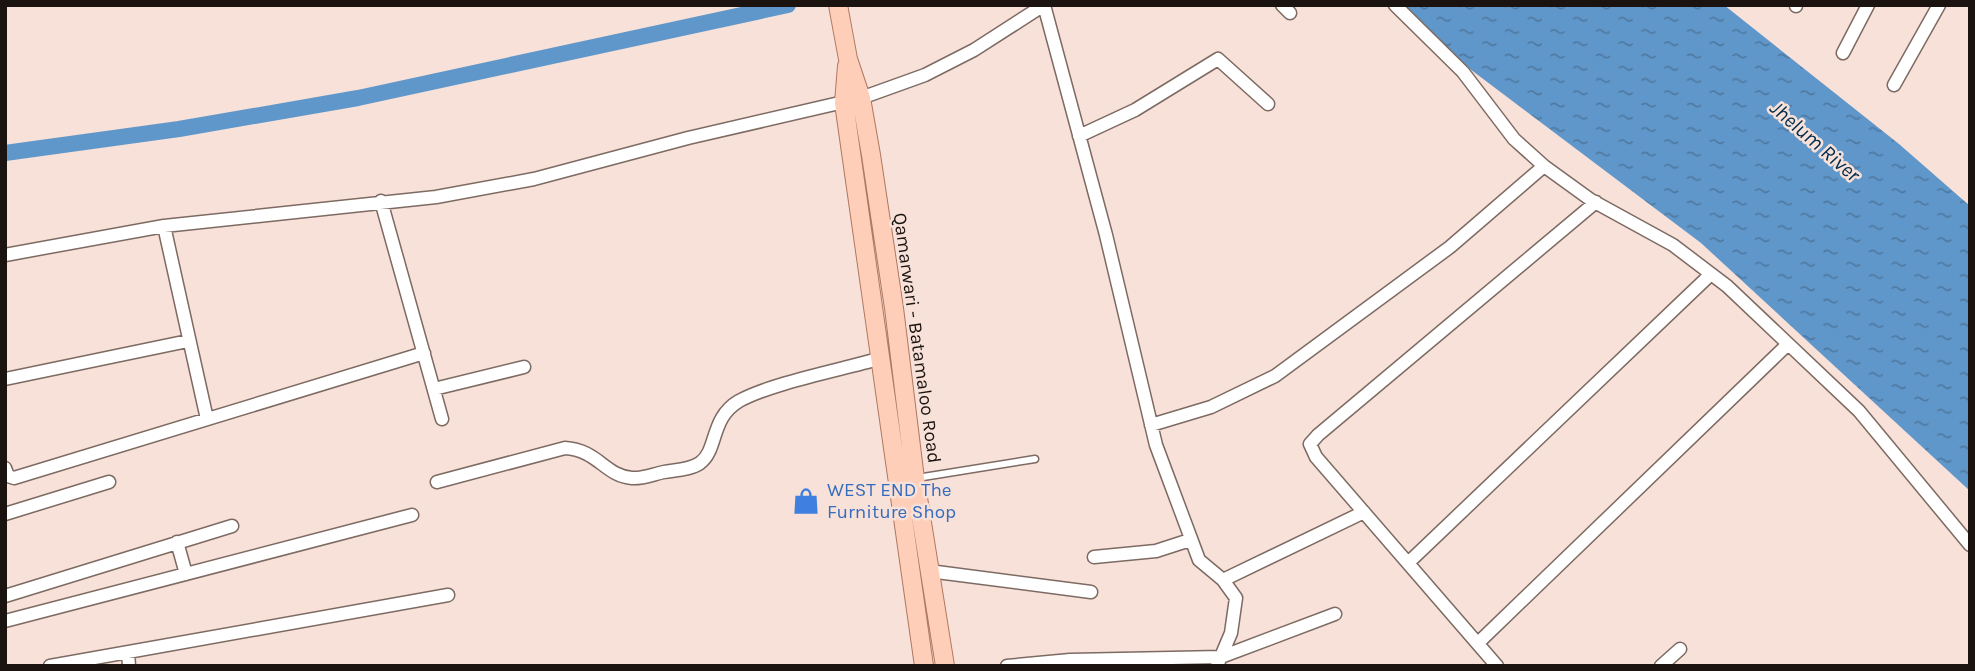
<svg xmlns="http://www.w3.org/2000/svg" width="1975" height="671" font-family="Karla,sans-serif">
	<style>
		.water { fill: url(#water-ripples) }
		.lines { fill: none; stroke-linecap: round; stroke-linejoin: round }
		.canal { stroke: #6097ca; stroke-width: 16 }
		.lane-casing { stroke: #7d6a62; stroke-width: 9 }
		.street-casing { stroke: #7d6a62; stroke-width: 15 }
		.primary-casing { stroke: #af7860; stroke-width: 20 }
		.lane { stroke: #fff; stroke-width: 6 }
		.street { stroke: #fff; stroke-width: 12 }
		.primary { stroke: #ffceb9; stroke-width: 18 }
		.labels { text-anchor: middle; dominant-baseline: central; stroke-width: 5; stroke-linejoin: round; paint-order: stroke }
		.street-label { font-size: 19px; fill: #1b1310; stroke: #f7e1d8 }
		.shop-label { font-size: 19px; fill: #366cbe; stroke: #f7e1d8; text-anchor: start }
		.water-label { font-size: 21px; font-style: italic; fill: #012d4e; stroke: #f7e1d8 }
	</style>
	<defs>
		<pattern id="water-ripples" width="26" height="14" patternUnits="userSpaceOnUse" patternTransform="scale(1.75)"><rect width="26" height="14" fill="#6097ca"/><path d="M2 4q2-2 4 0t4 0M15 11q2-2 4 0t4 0" fill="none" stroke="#4e7aa3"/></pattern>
	</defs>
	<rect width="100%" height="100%" fill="#f7e1d8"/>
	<path class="water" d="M 1385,5 L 1724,5 L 1899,144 L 1970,206 L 1970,491 L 1701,243 Z"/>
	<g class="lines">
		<path class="canal" d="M 5,153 L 179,129 L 358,98 L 788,5"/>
		<defs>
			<path id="lane" d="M 917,478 L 1035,459"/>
			<path id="street" d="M 1282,5 L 1290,13
				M 1395,5 L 1463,72 L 1514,139 L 1544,166 L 1591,200 L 1673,245 L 1727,286 L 1859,411 L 1970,545
				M 1796,6 L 1796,5
				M 1843,53 L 1868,5
				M 1894,85 L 1939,5
				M 1079,136 L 1135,110 L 1218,59 L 1268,104
				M 381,201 L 442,419
				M 164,226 L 207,419
				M 5,255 L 164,226 L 436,197 L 534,179 L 688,138 L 861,98 L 925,75 L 974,50 L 1044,5 L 1106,235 L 1156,445 L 1199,560 L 1223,580 L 1236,598 L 1231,633 L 1217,666
				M 5,379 L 188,341
				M 434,389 L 524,367
				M 1151,425 L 1211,407 L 1275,376 L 1450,247 L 1544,166
				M 5,468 L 8,476 L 14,478 L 424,353
				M 437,482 L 565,448 C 598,450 605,476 632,478 C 642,479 654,474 664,472 C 675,470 690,470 700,463 C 718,450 710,418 739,401 C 772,383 840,370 878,359
				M 5,514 L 109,482
				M 177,542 L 186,574
				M 1094,557 L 1156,551 L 1190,540
				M 1408,563 L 1711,274
				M 929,571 L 1091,592
				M 1223,580 L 1364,512
				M 5,596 L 232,526
				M 5,621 L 412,515
				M 1478,643 L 1788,344
				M 128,652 L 129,666
				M 50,666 L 448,595
				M 1007,666 L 1070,660 L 1221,657 L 1335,614
				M 1497,666 L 1316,457 L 1310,444 L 1318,435 L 1596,202
				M 1661,666 L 1680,649"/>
			<path id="primary" d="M 838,5 L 848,59 L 861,98 L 871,155 L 894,308 L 915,479 L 945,666
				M 847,66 L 844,103 L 924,666"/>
		</defs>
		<use href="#lane" class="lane-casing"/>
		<use href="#street" class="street-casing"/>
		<use href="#primary" class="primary-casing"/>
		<use href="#lane" class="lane"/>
		<use href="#street" class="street"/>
		<use href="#primary" class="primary"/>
	</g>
	<defs>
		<symbol id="shop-bare" viewBox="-9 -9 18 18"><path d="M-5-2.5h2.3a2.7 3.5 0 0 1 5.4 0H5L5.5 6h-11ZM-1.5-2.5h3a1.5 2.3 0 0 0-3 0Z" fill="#3f7fe0" stroke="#f7e1d8" stroke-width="2.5" paint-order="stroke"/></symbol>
	</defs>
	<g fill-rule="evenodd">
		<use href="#shop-bare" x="787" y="482" width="38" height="38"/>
	</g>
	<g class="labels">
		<g class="street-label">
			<text transform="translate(917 338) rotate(82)">Qamarwari - Batamaloo Road</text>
		</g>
		<g class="shop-label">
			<text x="827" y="490">WEST END The<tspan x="827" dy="22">Furniture Shop</tspan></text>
		</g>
		<g class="water-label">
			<text transform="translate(1815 141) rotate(41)">Jhelum River</text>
		</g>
	</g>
	<rect width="1975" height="671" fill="none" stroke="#1b1310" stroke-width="14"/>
</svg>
